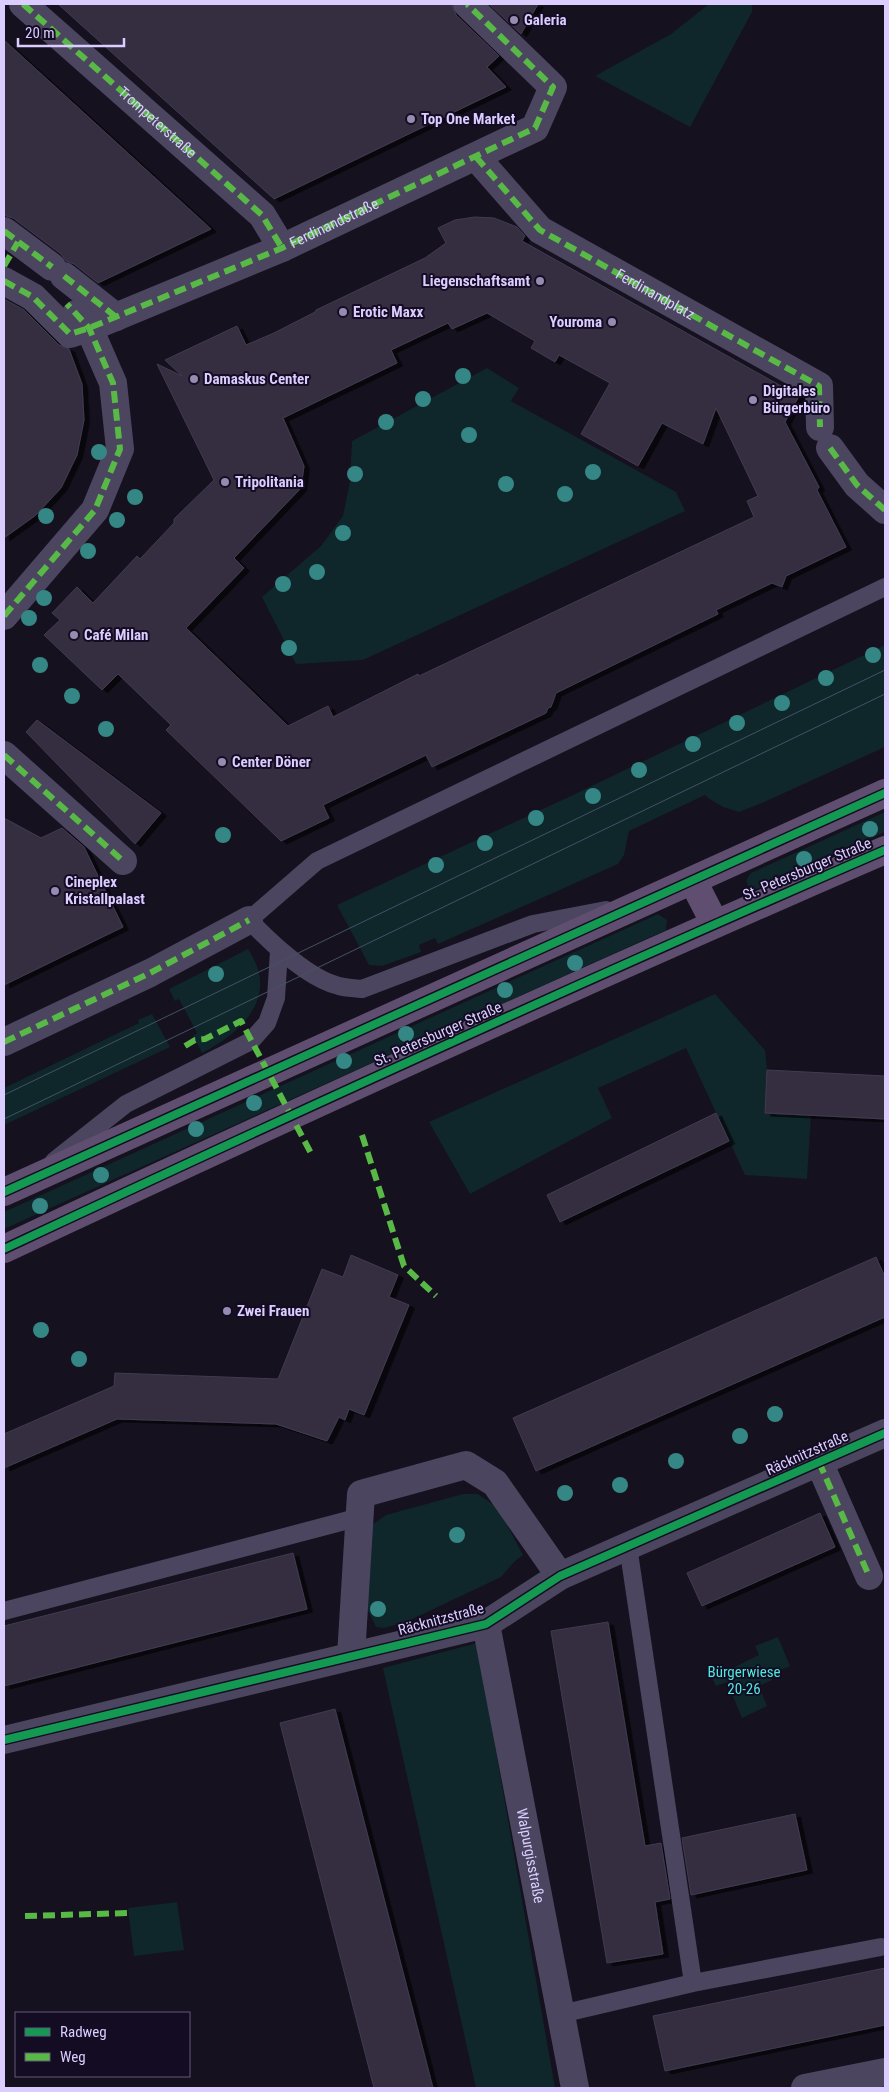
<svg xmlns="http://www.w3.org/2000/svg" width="889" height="2092" font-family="'Roboto Condensed',sans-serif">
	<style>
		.green { fill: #0f262b }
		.building { fill: #342e40; stroke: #433a52; fill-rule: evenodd; filter: url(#shadow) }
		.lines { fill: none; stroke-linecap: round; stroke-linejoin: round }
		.lane { stroke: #4b455f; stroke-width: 18 }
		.street { stroke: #4b455f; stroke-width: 28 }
		.primary { stroke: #604e70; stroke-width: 28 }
		.tram { stroke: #445269; stroke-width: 1 }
		.quiet { stroke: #58b947; stroke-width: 6; stroke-dasharray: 12 6; stroke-linecap: butt }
		.cycleway-casing { stroke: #130c23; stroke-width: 11 }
		.cycleway { stroke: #139951; stroke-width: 8 }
		.tree { fill: #358786 }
		.poi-dot { fill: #968bb0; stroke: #130c23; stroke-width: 2 }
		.labels { text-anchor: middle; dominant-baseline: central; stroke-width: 4; stroke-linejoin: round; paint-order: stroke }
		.poi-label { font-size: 15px; font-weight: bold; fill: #dbcdff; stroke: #130c23; text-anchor: start }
		.street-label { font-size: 15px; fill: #dbcdff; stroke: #130c23 }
		.park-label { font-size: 15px; fill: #50e8db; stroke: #130c23 }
	</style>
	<defs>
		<filter id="shadow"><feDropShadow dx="5.5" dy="3" stdDeviation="0" flood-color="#0009"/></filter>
	</defs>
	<rect width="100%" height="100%" fill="#15111e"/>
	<path class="green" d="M 709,4 L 752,4 L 752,12 L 690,127 L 595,76 L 671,34 Z
		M 487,368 L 519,388 L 511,401 L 676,492 L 685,511 L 363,660 L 296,664 L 262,597 L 321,546 L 343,516 L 350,481 L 352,441 Z
		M 885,645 L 885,747 L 762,803 L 739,812 L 723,807 L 708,798 L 705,795 L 629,831 L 624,855 L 618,864 L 438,944 L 435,938 L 419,945 L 421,952 L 382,966 L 369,965 L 337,905 L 575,794 Z
		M 885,812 L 885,832 L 756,889 L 750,888 C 745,882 746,879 751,873 Z
		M 658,914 L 667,920 L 666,930 L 4,1229 L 4,1212 Z
		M 248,949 C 280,996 243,1032 202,1053 L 193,1036 L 197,1033 L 179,999 L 175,1001 L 169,989 Z
		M 715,994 L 765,1050 L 767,1070 L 765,1113 L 811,1115 L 807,1179 L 745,1175 L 686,1048 L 598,1088 L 612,1118 L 470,1194 L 429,1122 Z
		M 152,1014 L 170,1047 L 4,1125 L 4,1088 L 139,1023 L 138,1020 Z
		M 463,1494 L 478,1494 L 498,1508 L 523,1555 L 515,1561 L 501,1577 L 406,1622 L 384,1628 L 376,1627 L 364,1602 L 368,1536 L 373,1524 L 386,1515 Z
		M 778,1637 L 790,1666 L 773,1674 L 772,1680 L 759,1686 L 767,1706 L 742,1718 L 727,1682 L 716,1686 L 712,1678 L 759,1655 L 755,1646 Z
		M 477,1643 L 555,2088 L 476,2088 L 383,1668 Z
		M 177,1902 L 184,1950 L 134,1956 L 128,1908 Z"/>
	<path class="building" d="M 58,4 L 452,4 L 456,15 L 499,56 L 487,67 L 506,87 L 274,199 Z
		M 489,4 L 538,4 L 521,34 Z
		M 4,40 L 211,229 L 98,283 L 74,264 L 66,261 L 61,254 L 13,218 L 6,216 L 4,213 Z
		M 475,217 L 494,218 L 517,227 L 525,236 L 522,241 L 799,396 L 785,422 L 819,487 L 817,490 L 846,547 L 786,576 L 782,587 L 772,583 L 716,610 L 718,614 L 556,693 L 551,707 L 548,708 L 546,713 L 432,767 L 426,755 L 323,805 L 329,818 L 281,841 L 166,730 L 171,725 L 118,674 L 102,690 L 44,635 L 60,620 L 52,613 L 77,587 L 93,603 L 137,556 L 140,559 L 174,523 L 174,519 L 214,480 L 157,364 L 182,376 L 165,360 L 237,326 L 246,345 L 274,333 L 315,312 L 316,310 L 425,258 L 446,243 L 438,228 L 455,220 ZM 487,313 L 535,341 L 531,348 L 555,362 L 559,355 L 610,383 L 581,434 L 638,466 L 662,423 L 703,444 L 716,408 L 758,496 L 747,501 L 754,517 L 419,676 L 418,674 L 333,717 L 328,706 L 288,726 L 186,628 L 244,568 L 234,558 L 301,488 L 304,466 L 283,418 L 397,363 L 391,350 L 448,323 L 452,329 Z
		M 4,299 L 24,310 L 59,345 L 69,349 L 82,384 L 84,420 L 77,455 L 61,488 L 36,515 L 4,538 Z
		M 37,720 L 161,813 L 135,844 L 26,732 Z
		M 4,818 L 41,838 L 62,828 L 84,847 L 123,927 L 4,985 Z
		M 767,1070 L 885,1076 L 885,1119 L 765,1113 Z
		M 716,1113 L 729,1141 L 560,1222 L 547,1195 Z
		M 351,1255 L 398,1275 L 389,1297 L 409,1305 L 364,1415 L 349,1409 L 345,1420 L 339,1417 L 327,1441 L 276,1424 L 117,1419 L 4,1468 L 4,1434 L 114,1386 L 115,1373 L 278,1379 L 322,1269 L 343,1277 Z
		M 876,1257 L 885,1277 L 885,1317 L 536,1471 L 513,1418 Z
		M 820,1513 L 835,1547 L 702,1606 L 687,1573 Z
		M 293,1553 L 307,1609 L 4,1686 L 4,1626 Z
		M 608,1622 L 645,1846 L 661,1843 L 670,1899 L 655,1902 L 663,1954 L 607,1963 L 551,1631 Z
		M 335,1709 L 433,2088 L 374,2088 L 280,1723 Z
		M 795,1814 L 807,1870 L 691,1895 L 682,1838 Z
		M 885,1968 L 885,2025 L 665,2071 L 653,2016 Z"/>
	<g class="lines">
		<path class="lane" d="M 606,910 L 533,924 L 362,989 C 355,988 346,988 339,986 C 309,979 270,942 249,920 L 317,861 L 885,587
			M 54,1161 L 126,1104 L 251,1041 L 267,1023 L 276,998 L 279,951
			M 4,1611 L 360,1517
			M 693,1983 L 881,1947
			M 561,2014 L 693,1983 L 628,1546"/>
		<g class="street">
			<path d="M 23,4 L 262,215 L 282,248"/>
			<path d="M 476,157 L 540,230 L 819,386 L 820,427"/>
			<path d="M 4,231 L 52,267"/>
			<path d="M 64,276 L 116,317"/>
			<path id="s1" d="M 4,281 L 33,297 L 70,334 L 89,328 L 282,248 L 535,128 L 553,87 L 467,4"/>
			<path d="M 830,448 L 857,485 L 885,510"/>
			<path d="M 4,616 L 95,510 L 120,449 L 113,383 L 89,328 L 76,314"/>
			<path d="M 4,755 L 123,861"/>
			<path d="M 4,1042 L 150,973 L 249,920"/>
			<path d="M 819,1462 L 869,1576"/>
			<path id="s2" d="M 486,1624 L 575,2088"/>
			<path d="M 351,1656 L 361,1494 L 466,1465 L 495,1483 L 560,1576"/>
			<path d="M 4,1740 L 486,1624 L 560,1576 L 885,1433"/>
			<path d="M 805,2088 L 885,2072"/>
		</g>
		<path class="primary" d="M 693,881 L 715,924
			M 4,1192 L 885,793
			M 4,1249 C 296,1112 589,978 885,850"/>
		<path class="tram" d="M 4,1095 L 885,670
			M 4,1119 L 885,694"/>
		<g class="quiet">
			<path id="s3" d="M 23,4 L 262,215 L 282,248"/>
			<path id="s4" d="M 476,157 L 540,230 L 819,386 L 820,427"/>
			<path d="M 4,231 L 52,267"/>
			<path d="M 4,266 L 18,242"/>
			<path d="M 64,276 L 116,317"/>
			<path d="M 4,281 L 33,297 L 70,334 L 89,328 L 282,248 L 535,128 L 553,87 L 467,4"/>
			<path d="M 830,448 L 857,485 L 885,510"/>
			<path d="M 4,616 L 95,510 L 120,449 L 113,383 L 89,328 L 67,304"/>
			<path d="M 4,755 L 123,861"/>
			<path d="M 4,1042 L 150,973 L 249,920"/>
			<path d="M 185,1046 L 195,1040 L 205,1039 L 241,1021 L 313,1157"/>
			<path d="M 362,1135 L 404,1266 L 436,1296"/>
			<path d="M 819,1462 L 869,1576"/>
			<path d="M 25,1916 L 128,1913"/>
		</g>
		<defs>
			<path id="cycleway" d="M 4,1192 L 885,793
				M 4,1249 C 296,1112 589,978 885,850
				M 4,1740 L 486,1624 L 560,1576 L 885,1433"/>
		</defs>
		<use href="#cycleway" class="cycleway-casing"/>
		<use href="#cycleway" class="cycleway"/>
	</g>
	<g class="tree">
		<circle cx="463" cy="376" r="8"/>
		<circle cx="423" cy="399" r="8"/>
		<circle cx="386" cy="422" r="8"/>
		<circle cx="469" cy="435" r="8"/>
		<circle cx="99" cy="452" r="8"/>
		<circle cx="593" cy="472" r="8"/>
		<circle cx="355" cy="474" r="8"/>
		<circle cx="506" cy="484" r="8"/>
		<circle cx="565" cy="494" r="8"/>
		<circle cx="135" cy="497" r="8"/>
		<circle cx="46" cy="516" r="8"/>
		<circle cx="117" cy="520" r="8"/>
		<circle cx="343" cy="533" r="8"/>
		<circle cx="88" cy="551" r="8"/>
		<circle cx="317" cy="572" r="8"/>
		<circle cx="283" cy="584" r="8"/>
		<circle cx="44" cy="598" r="8"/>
		<circle cx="29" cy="618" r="8"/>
		<circle cx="289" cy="648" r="8"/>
		<circle cx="873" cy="655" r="8"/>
		<circle cx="40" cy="665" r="8"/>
		<circle cx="826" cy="678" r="8"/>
		<circle cx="72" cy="696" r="8"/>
		<circle cx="782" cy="703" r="8"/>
		<circle cx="737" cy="723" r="8"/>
		<circle cx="106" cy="729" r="8"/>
		<circle cx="693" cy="744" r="8"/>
		<circle cx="639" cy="770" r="8"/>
		<circle cx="593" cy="796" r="8"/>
		<circle cx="536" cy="818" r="8"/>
		<circle cx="870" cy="829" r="8"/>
		<circle cx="223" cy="835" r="8"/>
		<circle cx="485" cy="843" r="8"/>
		<circle cx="804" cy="859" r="8"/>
		<circle cx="436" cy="865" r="8"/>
		<circle cx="575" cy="963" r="8"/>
		<circle cx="216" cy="974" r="8"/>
		<circle cx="505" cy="990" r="8"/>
		<circle cx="406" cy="1034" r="8"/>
		<circle cx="344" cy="1061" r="8"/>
		<circle cx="254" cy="1103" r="8"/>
		<circle cx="196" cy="1129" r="8"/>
		<circle cx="101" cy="1175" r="8"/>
		<circle cx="40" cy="1206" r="8"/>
		<circle cx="41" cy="1330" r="8"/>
		<circle cx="79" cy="1359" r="8"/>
		<circle cx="775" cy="1414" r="8"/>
		<circle cx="740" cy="1436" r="8"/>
		<circle cx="676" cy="1461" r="8"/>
		<circle cx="620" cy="1485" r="8"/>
		<circle cx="565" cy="1493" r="8"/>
		<circle cx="457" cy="1535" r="8"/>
		<circle cx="378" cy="1609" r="8"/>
	</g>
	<g class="poi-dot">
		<circle cx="514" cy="20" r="5"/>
		<circle cx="411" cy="119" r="5"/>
		<circle cx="540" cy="281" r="5"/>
		<circle cx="343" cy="312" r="5"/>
		<circle cx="612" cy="322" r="5"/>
		<circle cx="194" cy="379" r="5"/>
		<circle cx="753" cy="400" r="5"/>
		<circle cx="225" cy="482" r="5"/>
		<circle cx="74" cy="635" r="5"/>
		<circle cx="222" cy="762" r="5"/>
		<circle cx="55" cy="891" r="5"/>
		<circle cx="227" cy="1311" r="5"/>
	</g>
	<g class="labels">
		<g class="poi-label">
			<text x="524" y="20">Galeria</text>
			<text x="421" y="119">Top One Market</text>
			<text x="530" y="281" text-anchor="end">Liegenschaftsamt</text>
			<text x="353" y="312">Erotic Maxx</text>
			<text x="602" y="322" text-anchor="end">Youroma</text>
			<text x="204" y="379">Damaskus Center</text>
			<text x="763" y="391">Digitales<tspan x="763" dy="17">Bürgerbüro</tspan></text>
			<text x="235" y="482">Tripolitania</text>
			<text x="84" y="635">Café Milan</text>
			<text x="232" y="762">Center Döner</text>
			<text x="65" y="882">Cineplex<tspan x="65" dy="17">Kristallpalast</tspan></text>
			<text x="237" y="1311">Zwei Frauen</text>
		</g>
		<g class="street-label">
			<text stroke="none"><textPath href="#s3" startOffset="179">Trompeterstraße</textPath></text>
			<text stroke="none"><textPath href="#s1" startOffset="372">Ferdinandstraße</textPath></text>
			<text stroke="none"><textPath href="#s4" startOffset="229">Ferdinandplatz</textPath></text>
			<text transform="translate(807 869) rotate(-23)">St. Petersburger Straße</text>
			<text transform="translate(438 1034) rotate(-24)">St. Petersburger Straße</text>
			<text transform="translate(807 1453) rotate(-24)">Räcknitzstraße</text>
			<text transform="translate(441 1619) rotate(-15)">Räcknitzstraße</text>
			<text stroke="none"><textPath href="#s2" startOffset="236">Walpurgisstraße</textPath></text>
		</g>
		<g class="park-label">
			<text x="744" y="1672">Bürgerwiese<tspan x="744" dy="17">20-26</tspan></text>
		</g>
	</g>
	<rect width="889" height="2092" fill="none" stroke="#dbcdff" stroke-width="10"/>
	<rect x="15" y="2012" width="175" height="65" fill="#130c23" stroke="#63597b"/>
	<rect x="25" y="2028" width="25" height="8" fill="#139951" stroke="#63597b"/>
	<text x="60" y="2037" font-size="15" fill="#dbcdff">Radweg</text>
	<rect x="25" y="2053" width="25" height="8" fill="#58b947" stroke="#63597b"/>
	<text x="60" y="2062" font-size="15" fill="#dbcdff">Weg</text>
	<path d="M18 38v8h106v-8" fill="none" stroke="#dbcdff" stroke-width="2.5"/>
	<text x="25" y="38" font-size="15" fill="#dbcdff" stroke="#130c23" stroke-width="4" paint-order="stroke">20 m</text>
</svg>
